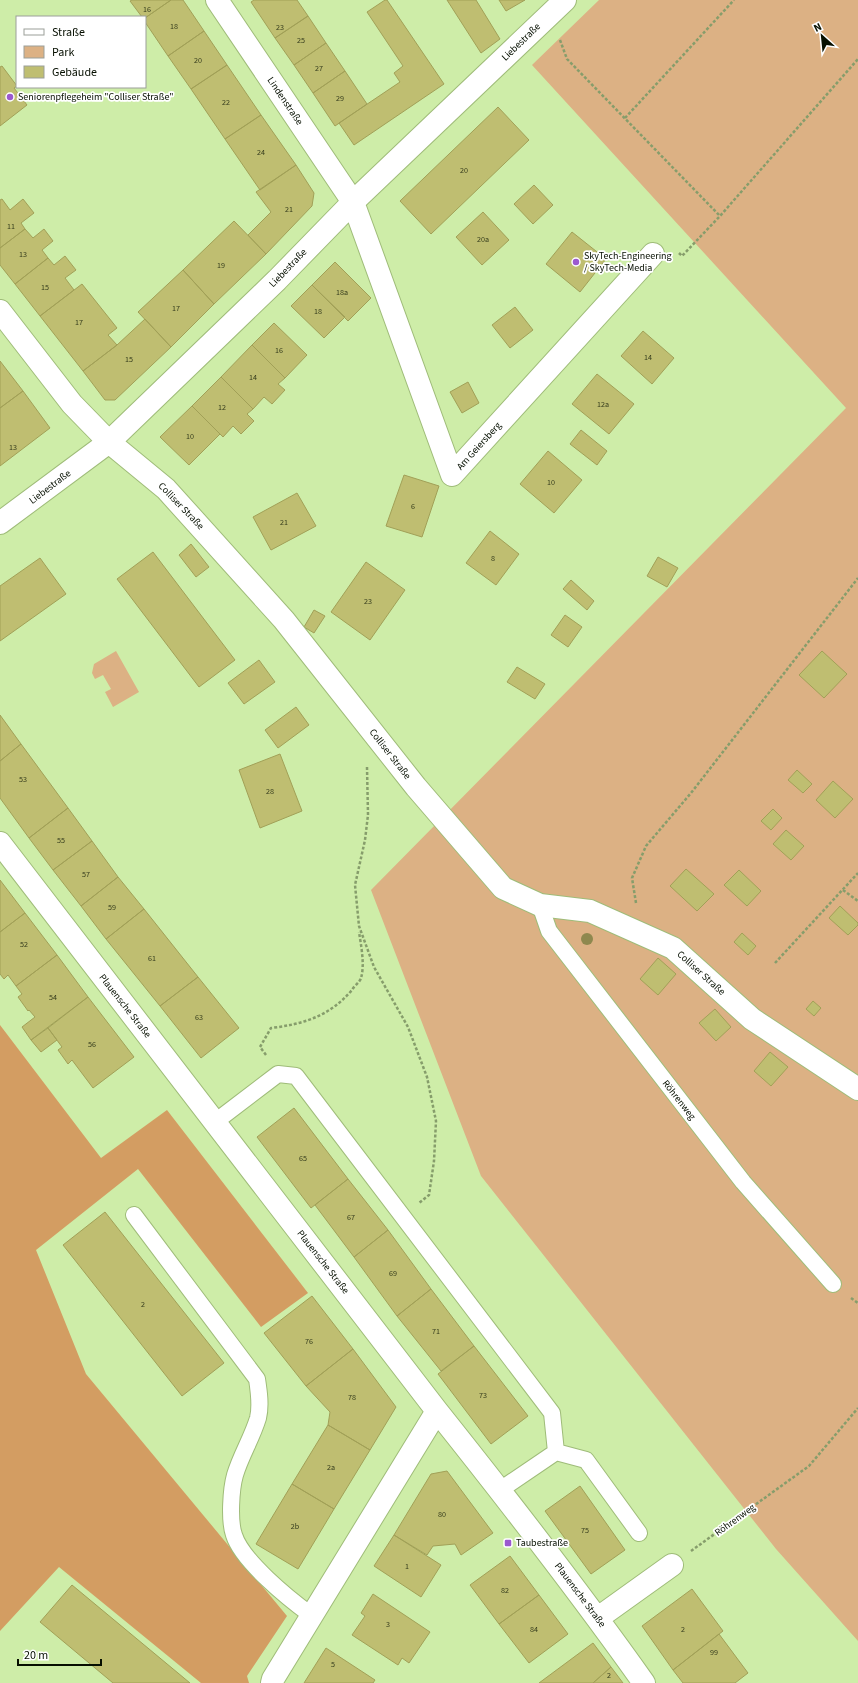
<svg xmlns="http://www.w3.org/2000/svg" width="858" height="1683" font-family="'Source Sans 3',sans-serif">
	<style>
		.green { fill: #dcb184 }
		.forest { fill: #d39d62 }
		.building { fill: #bfbe71; stroke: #a1a057 }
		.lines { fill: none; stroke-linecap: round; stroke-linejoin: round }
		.service-casing { stroke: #9fbc79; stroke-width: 18 }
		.minor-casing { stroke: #9fbc79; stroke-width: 24 }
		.path { stroke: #869d6b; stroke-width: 2.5; stroke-dasharray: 3 2; stroke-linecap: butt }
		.service { stroke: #fff; stroke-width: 16 }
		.minor { stroke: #fff; stroke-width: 22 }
		.tree { fill: #8e884e }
		.poi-dot { fill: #9b59cf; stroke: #fff; stroke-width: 1.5 }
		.labels { text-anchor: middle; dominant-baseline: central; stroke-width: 3.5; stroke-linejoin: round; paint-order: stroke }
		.number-label { font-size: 8px; fill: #343b1c }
		.street-label { font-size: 10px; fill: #060f00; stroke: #fff }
		.poi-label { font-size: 10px; fill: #060f00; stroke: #fff; text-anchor: start }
	</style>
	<rect width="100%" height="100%" fill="#ceeda8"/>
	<path class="green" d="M 599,0 L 858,0 L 858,1641 L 776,1549 L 481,1176 L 371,890 L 846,408 L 532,65 Z
		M 116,651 L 139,692 L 113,707 L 105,692 L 111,689 L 103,675 L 95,679 L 92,673 L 94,664 Z"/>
	<path class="forest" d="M 0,1025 L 101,1158 L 167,1110 L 308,1293 L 261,1327 L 138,1169 L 36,1250 L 86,1374 L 287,1616 L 247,1676 L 249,1683 L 201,1683 L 59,1567 L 0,1631 Z"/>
	<path class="building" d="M 132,0 L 171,0 L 145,18 L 142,17 L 130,1 Z
		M 171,0 L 183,0 L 204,31 L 168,56 L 145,22 L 145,18 Z
		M 254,0 L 297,0 L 308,16 L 275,38 L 251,2 Z
		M 385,0 L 387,0 L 444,84 L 354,145 L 339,123 L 400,82 L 394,73 L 403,66 L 367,12 Z
		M 447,0 L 476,0 L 500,39 L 481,53 Z
		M 499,0 L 525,0 L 506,11 Z
		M 308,16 L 326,43 L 294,65 L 275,38 Z
		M 204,31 L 227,65 L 191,89 L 168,56 Z
		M 326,43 L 345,71 L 313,93 L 294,65 Z
		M 227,65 L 261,115 L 225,139 L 191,89 Z
		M 2,66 L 17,86 L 14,88 L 27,105 L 0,126 L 0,67 Z
		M 345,71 L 367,104 L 335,126 L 313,93 Z
		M 498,107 L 529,140 L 431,234 L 400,201 Z
		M 261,115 L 296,165 L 260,190 L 225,139 Z
		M 296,165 L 314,193 L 312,206 L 266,254 L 248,235 L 271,212 L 256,192 Z
		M 534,185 L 553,205 L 533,224 L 514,204 Z
		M 2,199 L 10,210 L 23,199 L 34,213 L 21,223 L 25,229 L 0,248 L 0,200 Z
		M 483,212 L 509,240 L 482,265 L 456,237 Z
		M 234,221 L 266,254 L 214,304 L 183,270 Z
		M 25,229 L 33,238 L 44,229 L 53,241 L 42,250 L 48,258 L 15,284 L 0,265 L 0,248 Z
		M 572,232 L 606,259 L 580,292 L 546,264 Z
		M 65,256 L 76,270 L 65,278 L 74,290 L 40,316 L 15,284 L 48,258 L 54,265 Z
		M 335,262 L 371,298 L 348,321 L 312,285 Z
		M 183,270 L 214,304 L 171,347 L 138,312 Z
		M 82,284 L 117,328 L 108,335 L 117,345 L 83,371 L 40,316 Z
		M 312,285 L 345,317 L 324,338 L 291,306 Z
		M 515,307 L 533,330 L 510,348 L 492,325 Z
		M 145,319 L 171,347 L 115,400 L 105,400 L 83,371 L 117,345 Z
		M 274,323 L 307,355 L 285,378 L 252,345 Z
		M 643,331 L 674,358 L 652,384 L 621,356 Z
		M 252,345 L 285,378 L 278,384 L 285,390 L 272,404 L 264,397 L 253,409 L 221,377 Z
		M 0,361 L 23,391 L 0,408 Z
		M 597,374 L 634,404 L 609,434 L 572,404 Z
		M 221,377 L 253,409 L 247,414 L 254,421 L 241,434 L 233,426 L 223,437 L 192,406 Z
		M 468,382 L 479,403 L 462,413 L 450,392 Z
		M 23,391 L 50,428 L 0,466 L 0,408 Z
		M 192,406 L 220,434 L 189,465 L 160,437 Z
		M 581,430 L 607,451 L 597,465 L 570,444 Z
		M 548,451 L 582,480 L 554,513 L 520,484 Z
		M 404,475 L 439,486 L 422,537 L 386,526 Z
		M 297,493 L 316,526 L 271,550 L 253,517 Z
		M 490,531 L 519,554 L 496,585 L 466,563 Z
		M 191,544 L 209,567 L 196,577 L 179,555 Z
		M 153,552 L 235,660 L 199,687 L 117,579 Z
		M 658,557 L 678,568 L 667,587 L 647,576 Z
		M 40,558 L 66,594 L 0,641 L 0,586 Z
		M 366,562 L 405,590 L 370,640 L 331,612 Z
		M 571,580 L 594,601 L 587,610 L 563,589 Z
		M 314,610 L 325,616 L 314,633 L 304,627 Z
		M 565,615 L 582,627 L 568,647 L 551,635 Z
		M 822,651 L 847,674 L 824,698 L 799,675 Z
		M 259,660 L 275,682 L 244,704 L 228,683 Z
		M 517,667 L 545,684 L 535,699 L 507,682 Z
		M 296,707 L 309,725 L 278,748 L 265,730 Z
		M 0,715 L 21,744 L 0,761 Z
		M 21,744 L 68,808 L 29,838 L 0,798 L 0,761 Z
		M 280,754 L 302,811 L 260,828 L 239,770 Z
		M 797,770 L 812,784 L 803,793 L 788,780 Z
		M 833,781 L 853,799 L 835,818 L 816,800 Z
		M 68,808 L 92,841 L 53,870 L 29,838 Z
		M 773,809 L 782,818 L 771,830 L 761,821 Z
		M 786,830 L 804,846 L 791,860 L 773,844 Z
		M 92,841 L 118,877 L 81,906 L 53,870 Z
		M 686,869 L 714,894 L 697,911 L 670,886 Z
		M 739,870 L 761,891 L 747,906 L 724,885 Z
		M 118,877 L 144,909 L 106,939 L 81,906 Z
		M 0,880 L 25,913 L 0,932 Z
		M 840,906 L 858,923 L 858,925 L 848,935 L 829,918 Z
		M 144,909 L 198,977 L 160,1006 L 106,939 Z
		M 25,913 L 57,955 L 16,986 L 8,975 L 4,979 L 0,974 L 0,932 Z
		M 742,933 L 756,946 L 748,955 L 734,942 Z
		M 57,955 L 88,997 L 31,1040 L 22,1027 L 35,1017 L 29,1010 L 28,1011 L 18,997 L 22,994 L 16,986 Z
		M 658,958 L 676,974 L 658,995 L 640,979 Z
		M 198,977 L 239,1028 L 201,1058 L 160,1006 Z
		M 88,997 L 134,1057 L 93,1088 L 72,1060 L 68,1064 L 58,1050 L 62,1047 L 48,1028 Z
		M 813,1001 L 821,1008 L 814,1016 L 806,1009 Z
		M 715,1009 L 731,1027 L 716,1041 L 699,1023 Z
		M 48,1028 L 57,1040 L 41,1052 L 31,1040 Z
		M 770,1052 L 788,1067 L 771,1086 L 754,1071 Z
		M 294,1108 L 348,1179 L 311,1208 L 257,1137 Z
		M 348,1179 L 388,1230 L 354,1257 L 315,1205 Z
		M 105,1212 L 224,1363 L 182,1396 L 63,1245 Z
		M 388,1230 L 431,1289 L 397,1316 L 354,1257 Z
		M 431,1289 L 474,1346 L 441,1371 L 397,1316 Z
		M 312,1296 L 353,1349 L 306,1386 L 264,1333 Z
		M 474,1346 L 528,1416 L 491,1444 L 438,1374 Z
		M 353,1349 L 396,1407 L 370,1450 L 328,1425 L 330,1412 L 306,1386 Z
		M 328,1425 L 370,1450 L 334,1509 L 292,1484 Z
		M 447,1471 L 493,1533 L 461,1555 L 455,1544 L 433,1546 L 427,1555 L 394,1535 L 431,1474 Z
		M 292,1484 L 334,1509 L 298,1569 L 256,1544 Z
		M 580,1486 L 625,1550 L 591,1574 L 545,1511 Z
		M 394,1535 L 441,1565 L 421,1597 L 374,1566 Z
		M 510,1556 L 539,1595 L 499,1624 L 470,1585 Z
		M 72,1585 L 190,1683 L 113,1683 L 40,1622 Z
		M 692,1589 L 723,1631 L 673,1670 L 642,1626 Z
		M 373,1594 L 430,1632 L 409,1663 L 402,1658 L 398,1665 L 352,1635 L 365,1616 L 361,1613 Z
		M 539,1595 L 568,1634 L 529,1663 L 499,1624 Z
		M 719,1634 L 748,1673 L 735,1683 L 683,1683 L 673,1670 Z
		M 593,1643 L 611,1667 L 593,1683 L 539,1683 Z
		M 326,1648 L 375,1680 L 373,1683 L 304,1683 Z
		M 611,1667 L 623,1683 L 593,1683 Z"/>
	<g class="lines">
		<defs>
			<path id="service" d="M 540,905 L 549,931 L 743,1182 L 833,1284
				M 215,1122 L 278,1074 L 296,1076 L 552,1413 L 556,1452 L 500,1490
				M 134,1215 L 257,1379 C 259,1392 261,1406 258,1418 C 252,1438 241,1455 235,1475 C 231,1489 229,1521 234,1535 C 242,1561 289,1599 311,1615
				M 556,1452 L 586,1460 L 639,1533"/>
			<path id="minor" d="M 217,0 L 353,202 L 452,475 L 653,254
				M 0,311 L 72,404 L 109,442 L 166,489 L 284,620 L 416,787 L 503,888 L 540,905 L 590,911 L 673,948 L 752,1019 L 858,1089
				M 0,523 L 109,442 L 277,280 L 353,202 L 565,0
				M 0,843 L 437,1411 C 508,1500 578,1590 644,1683
				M 598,1618 L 672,1565
				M 272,1683 L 273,1679 L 437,1411"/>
		</defs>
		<use href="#service" class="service-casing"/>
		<use href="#minor" class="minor-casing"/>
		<path class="path" d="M 560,40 L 567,59 L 720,216
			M 625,118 L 734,0
			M 679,253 L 682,256 L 720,216 L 858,59
			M 367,767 L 368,815 L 365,840 L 355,885 L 359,926 L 374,967 L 408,1027 L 427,1077 L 436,1121 L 434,1161 L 429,1195 L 419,1203
			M 843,890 L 858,901
			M 636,903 L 632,878 L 646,846 L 691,793 L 858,578
			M 775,963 L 858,873
			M 266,1055 L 260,1047 L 271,1028 C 304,1024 330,1016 352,990 C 354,986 360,982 361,978 C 365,965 361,945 359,932
			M 851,1298 L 858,1303
			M 691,1551 L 809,1466 L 858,1408"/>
		<use href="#service" class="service"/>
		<use href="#minor" class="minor"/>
	</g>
	<circle class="tree" cx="587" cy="939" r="6"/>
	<g class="poi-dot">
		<circle cx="10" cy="97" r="4"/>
		<circle cx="576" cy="262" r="4"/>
		<rect x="504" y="1539" width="8" height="8" rx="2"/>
	</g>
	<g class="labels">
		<g class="number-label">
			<text x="147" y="9">16</text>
			<text x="174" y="26">18</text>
			<text x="280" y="27">23</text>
			<text x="301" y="40">25</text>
			<text x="198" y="60">20</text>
			<text x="319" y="68">27</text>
			<text x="340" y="98">29</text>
			<text x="226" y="102">22</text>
			<text x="261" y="152">24</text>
			<text x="464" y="170">20</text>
			<text x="289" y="209">21</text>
			<text x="11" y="226">11</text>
			<text x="483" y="239">20a</text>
			<text x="23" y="254">13</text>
			<text x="221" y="265">19</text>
			<text x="45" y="287">15</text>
			<text x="342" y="292">18a</text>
			<text x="176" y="308">17</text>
			<text x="318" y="311">18</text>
			<text x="79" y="322">17</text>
			<text x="279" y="350">16</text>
			<text x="648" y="357">14</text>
			<text x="129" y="359">15</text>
			<text x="253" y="377">14</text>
			<text x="603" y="404">12a</text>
			<text x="222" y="407">12</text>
			<text x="190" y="436">10</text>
			<text x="13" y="447">13</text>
			<text x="551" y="482">10</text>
			<text x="413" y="506">6</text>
			<text x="284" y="522">21</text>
			<text x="493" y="558">8</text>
			<text x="368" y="601">23</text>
			<text x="23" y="779">53</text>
			<text x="270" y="791">28</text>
			<text x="61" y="840">55</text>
			<text x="86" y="874">57</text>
			<text x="112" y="907">59</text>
			<text x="24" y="944">52</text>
			<text x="152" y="958">61</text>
			<text x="53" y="997">54</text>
			<text x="199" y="1017">63</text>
			<text x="92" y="1044">56</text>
			<text x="303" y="1158">65</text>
			<text x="351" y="1217">67</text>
			<text x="393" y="1273">69</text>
			<text x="143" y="1304">2</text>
			<text x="436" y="1331">71</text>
			<text x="309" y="1341">76</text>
			<text x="483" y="1395">73</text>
			<text x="352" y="1397">78</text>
			<text x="331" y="1467">2a</text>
			<text x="442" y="1514">80</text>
			<text x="295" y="1526">2b</text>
			<text x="585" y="1530">75</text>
			<text x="407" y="1566">1</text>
			<text x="505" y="1590">82</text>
			<text x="388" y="1624">3</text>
			<text x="534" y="1629">84</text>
			<text x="683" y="1629">2</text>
			<text x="714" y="1652">99</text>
			<text x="333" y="1664">5</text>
			<text x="609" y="1675">2</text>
		</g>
		<g class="street-label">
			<text transform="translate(521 42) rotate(-44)">Liebestraße</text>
			<text transform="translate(285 101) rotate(56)">Lindenstraße</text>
			<text transform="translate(288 268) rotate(-46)">Liebestraße</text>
			<text transform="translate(479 446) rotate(-48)">Am Geiersberg</text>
			<text transform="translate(50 487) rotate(-37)">Liebestraße</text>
			<text transform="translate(181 506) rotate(46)">Colliser Straße</text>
			<text transform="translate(390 754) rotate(52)">Colliser Straße</text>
			<text transform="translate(701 973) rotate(42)">Colliser Straße</text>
			<text transform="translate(125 1006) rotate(52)">Plauensche Straße</text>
			<text transform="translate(679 1100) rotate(52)">Röhrenweg</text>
			<text transform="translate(323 1262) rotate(52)">Plauensche Straße</text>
			<text transform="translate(735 1520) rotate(-36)">Röhrenweg</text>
			<text transform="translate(580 1595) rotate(53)">Plauensche Straße</text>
		</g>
		<g class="poi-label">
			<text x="18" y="97">Seniorenpflegeheim "Colliser Straße"</text>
			<text x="584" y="256">SkyTech-Engineering<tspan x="584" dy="12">/ SkyTech-Media</tspan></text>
			<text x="516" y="1543">Taubestraße</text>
		</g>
	</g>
	<rect x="16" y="16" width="130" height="72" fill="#ffffff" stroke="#9b9f99"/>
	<rect x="24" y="29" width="20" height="6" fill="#ffffff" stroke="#9b9f99"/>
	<text x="52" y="36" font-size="12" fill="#060f00">Straße</text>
	<rect x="24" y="46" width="20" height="12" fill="#dcb184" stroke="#9b9f99"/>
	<text x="52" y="56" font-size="12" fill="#060f00">Park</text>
	<rect x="24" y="66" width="20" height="12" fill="#bfbe71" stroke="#9b9f99"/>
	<text x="52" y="76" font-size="12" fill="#060f00">Gebäude</text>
	<g transform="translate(822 36) rotate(333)" stroke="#ffffff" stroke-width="3" paint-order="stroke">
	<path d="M0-3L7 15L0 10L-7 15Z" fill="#060f00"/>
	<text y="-6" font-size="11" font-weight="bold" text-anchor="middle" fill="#060f00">N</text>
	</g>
	<path d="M18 1659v6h83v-6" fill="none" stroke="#060f00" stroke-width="2"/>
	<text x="24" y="1659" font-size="12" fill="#060f00" stroke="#ffffff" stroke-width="3" paint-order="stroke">20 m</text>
</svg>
